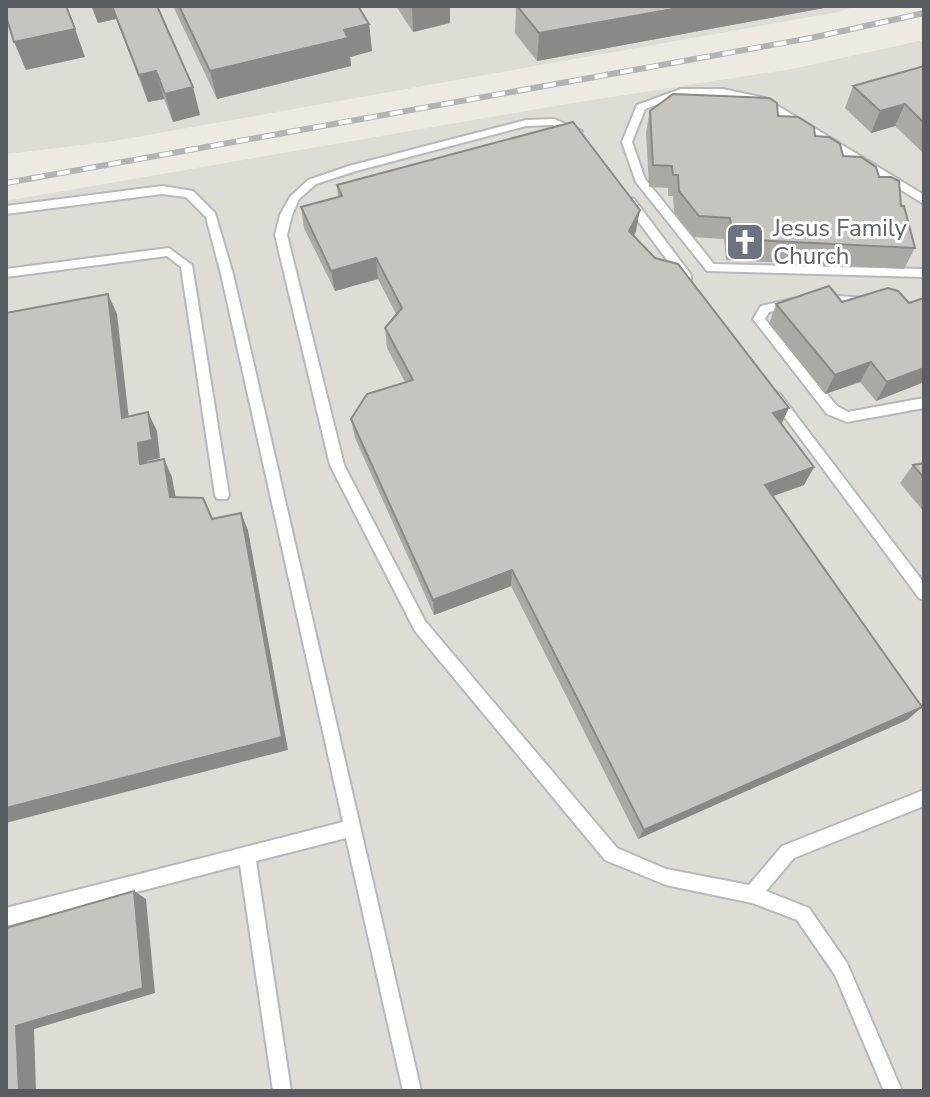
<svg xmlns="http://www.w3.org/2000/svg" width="930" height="1097" font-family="'Nunito Sans',sans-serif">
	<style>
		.industrial { fill: #dddcd5 }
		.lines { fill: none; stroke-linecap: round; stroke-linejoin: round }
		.lane-casing { stroke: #b6b8bd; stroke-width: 4 }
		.lane { fill: #fff; fill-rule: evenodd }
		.rail-casing { stroke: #b2b3b3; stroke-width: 6 }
		.rail { stroke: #fff; stroke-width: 4; stroke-dasharray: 13; stroke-linecap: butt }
		.wall { fill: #aaa9a3 }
		.shaded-wall { fill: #8b8985 }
		.building { fill: #c6c4be; stroke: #8b8985; stroke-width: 2 }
		.labels { text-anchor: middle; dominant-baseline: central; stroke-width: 6; stroke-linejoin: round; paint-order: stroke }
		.worship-label { font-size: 24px; fill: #5b616d; stroke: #fff; text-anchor: start }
	</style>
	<rect width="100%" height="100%" fill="#eceae1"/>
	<path class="industrial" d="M 6,6 L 856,6 L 838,12 L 108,142 L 6,154 Z
		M 924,40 L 924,1091 L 6,1091 L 6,201 L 567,104 L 792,69 Z"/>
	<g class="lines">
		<defs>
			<path id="lane" d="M 723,89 L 765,98 L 924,195 L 924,204 L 758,102 L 723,95 L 682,95 L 645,109 L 632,142 L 645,179 L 714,264 L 924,269 L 924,277 L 707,271 L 636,182 L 622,142 L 637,105 L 681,89 Z
				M 554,119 L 582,131 L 577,134 L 553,125 L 526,126 L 356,171 L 316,184 L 299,199 L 292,215 L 287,235 L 344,465 L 425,621 L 617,848 L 666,869 L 749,885 L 782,846 L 924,790 L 924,806 L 794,858 L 766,891 L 809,908 L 847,963 L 902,1091 L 884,1091 L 835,975 L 797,920 L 752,903 L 666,885 L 605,860 L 415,631 L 330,465 L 275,235 L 280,215 L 290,197 L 308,180 L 349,166 L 526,120 Z
				M 162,186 L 193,191 L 215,213 L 233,274 L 421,1091 L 403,1091 L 346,838 L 256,861 L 291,1091 L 273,1091 L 240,865 L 6,926 L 6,908 L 343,822 L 221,274 L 206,217 L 186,197 L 162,194 L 6,214 L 6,206 Z
				M 630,198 L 634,199 L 691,275 L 691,281 L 683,281 L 626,205 L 625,202 Z
				M 169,248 L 192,265 L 229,495 L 227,499 L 217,499 L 215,495 L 181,267 L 167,256 L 6,277 L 6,269 Z
				M 821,295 L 868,298 L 874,302 L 868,306 L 821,303 L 815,299 Z
				M 792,299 L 796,300 L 796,306 L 769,312 L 765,319 L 837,406 L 848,412 L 924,398 L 924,408 L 847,422 L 827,414 L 753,319 L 761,306 Z
				M 776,392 L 780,394 L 924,583 L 924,600 L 919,598 L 772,400 L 770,397 L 772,394 Z"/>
		</defs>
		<use href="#lane" class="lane-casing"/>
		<use href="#lane" class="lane"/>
		<defs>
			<path id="rail" d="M 6,183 L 811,38 L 924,13"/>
		</defs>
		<use href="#rail" class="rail-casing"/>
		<use href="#rail" class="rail"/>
	</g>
	<path class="wall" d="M 91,6 L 157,6 L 193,87 L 200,115 L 173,122 L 164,99 L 148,102 L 116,19 L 98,23 Z
		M 173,6 L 358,6 L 369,24 L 372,51 L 350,57 L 351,66 L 217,99 Z
		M 396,6 L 450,6 L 450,23 L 413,32 Z
		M 516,6 L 825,6 L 824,8 L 537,61 L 515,33 Z
		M 924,66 L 924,154 L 895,126 L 871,133 L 845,108 L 853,86 Z
		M 650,111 L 778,116 L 815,136 L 843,156 L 879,177 L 901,206 L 915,248 L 904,269 L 726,260 L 724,239 L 693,237 L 674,212 L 673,196 L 668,196 L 668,188 L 649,187 L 646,132 Z
		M 337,185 L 636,231 L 634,236 L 814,467 L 804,485 L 773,496 L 922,707 L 907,720 L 638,839 L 511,586 L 434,615 L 355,438 L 351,419 L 405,382 L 387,348 L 385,328 L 396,314 L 378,279 L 335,291 L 304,228 L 301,207 L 338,197 Z
		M 924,298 L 924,382 L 876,401 L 860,382 L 825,394 L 769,324 L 776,304 L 842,302 L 909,303 Z
		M 924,463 L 924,512 L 900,483 L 913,465 Z"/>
	<path class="shaded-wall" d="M 67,6 L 85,57 L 26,70 L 14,42 Z
		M 92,6 L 111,6 L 116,19 L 98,23 Z
		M 412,6 L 450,6 L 450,23 L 413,32 Z
		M 690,6 L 825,6 L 824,8 L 537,61 L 539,33 Z
		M 369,24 L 372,51 L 350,57 L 351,66 L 217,99 L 210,71 L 344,30 Z
		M 156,71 L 164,99 L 148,102 L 139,75 Z
		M 193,87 L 200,115 L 173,122 L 165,94 Z
		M 905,104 L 895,126 L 871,133 L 880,111 Z
		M 640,210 L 636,231 L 625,252 L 629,231 Z
		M 376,258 L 378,279 L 335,291 L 331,271 Z
		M 108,294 L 117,314 L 131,437 L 122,418 Z
		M 871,362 L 860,382 L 825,394 L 835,375 Z
		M 924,368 L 924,382 L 876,401 L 887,382 Z
		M 789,408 L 780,427 L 773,413 Z
		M 148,412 L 157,431 L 160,458 L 147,461 L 149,482 L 140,464 L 138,443 Z
		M 164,459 L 172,477 L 179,515 L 170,497 Z
		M 814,467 L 804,485 L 756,502 L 765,485 Z
		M 241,513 L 248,530 L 288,750 L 6,823 L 6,808 Z
		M 512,570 L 511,586 L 434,615 L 433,600 Z
		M 922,707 L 907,720 L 638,839 L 644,830 Z
		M 134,891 L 146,899 L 155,993 L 34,1029 L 36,1091 L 19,1091 L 16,1026 Z"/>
	<path class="building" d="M 6,6 L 66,6 L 75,29 L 14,42 L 6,16 Z
		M 112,6 L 157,6 L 193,87 L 165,94 L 156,71 L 139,75 Z
		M 179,6 L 358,6 L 369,24 L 344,30 L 348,38 L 210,71 Z
		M 517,6 L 690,6 L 539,33 Z
		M 924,66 L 924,123 L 905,104 L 880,111 L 853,86 Z
		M 673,94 L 769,98 L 777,103 L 778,116 L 798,117 L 814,127 L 815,136 L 829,137 L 840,144 L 843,156 L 861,157 L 876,167 L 879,177 L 891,177 L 899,181 L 901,206 L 904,206 L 915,248 L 733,239 L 730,218 L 699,216 L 679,191 L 678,175 L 673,175 L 672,166 L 653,165 L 650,111 Z
		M 573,122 L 640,210 L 629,231 L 655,258 L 678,264 L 789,408 L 773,413 L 814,467 L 765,485 L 922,707 L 644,830 L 512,570 L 433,600 L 351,419 L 367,394 L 413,380 L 385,328 L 402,308 L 376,258 L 331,271 L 301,207 L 342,196 L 337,185 Z
		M 829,286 L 842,302 L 888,288 L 898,291 L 909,303 L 924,298 L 924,368 L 887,382 L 871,362 L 835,375 L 776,304 Z
		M 108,294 L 122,418 L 148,412 L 152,440 L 138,443 L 140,464 L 164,459 L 170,497 L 203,498 L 212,519 L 241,513 L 282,737 L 6,808 L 6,313 Z
		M 924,463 L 924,478 L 913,465 Z
		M 134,891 L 143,988 L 16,1026 L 19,1091 L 6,1091 L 6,928 Z"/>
	<defs>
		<symbol id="church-square" viewBox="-11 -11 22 22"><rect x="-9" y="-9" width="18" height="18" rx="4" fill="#6b7280" stroke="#fff"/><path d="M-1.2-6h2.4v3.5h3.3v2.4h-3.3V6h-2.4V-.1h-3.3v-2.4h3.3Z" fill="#fff"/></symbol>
	</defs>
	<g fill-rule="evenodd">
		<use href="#church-square" x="723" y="220" width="44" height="44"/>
	</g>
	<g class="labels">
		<g class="worship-label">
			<text x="773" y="228">Jesus Family<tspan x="773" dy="28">Church</tspan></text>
		</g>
	</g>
	<rect width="930" height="1097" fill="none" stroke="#595c61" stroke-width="16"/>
</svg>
